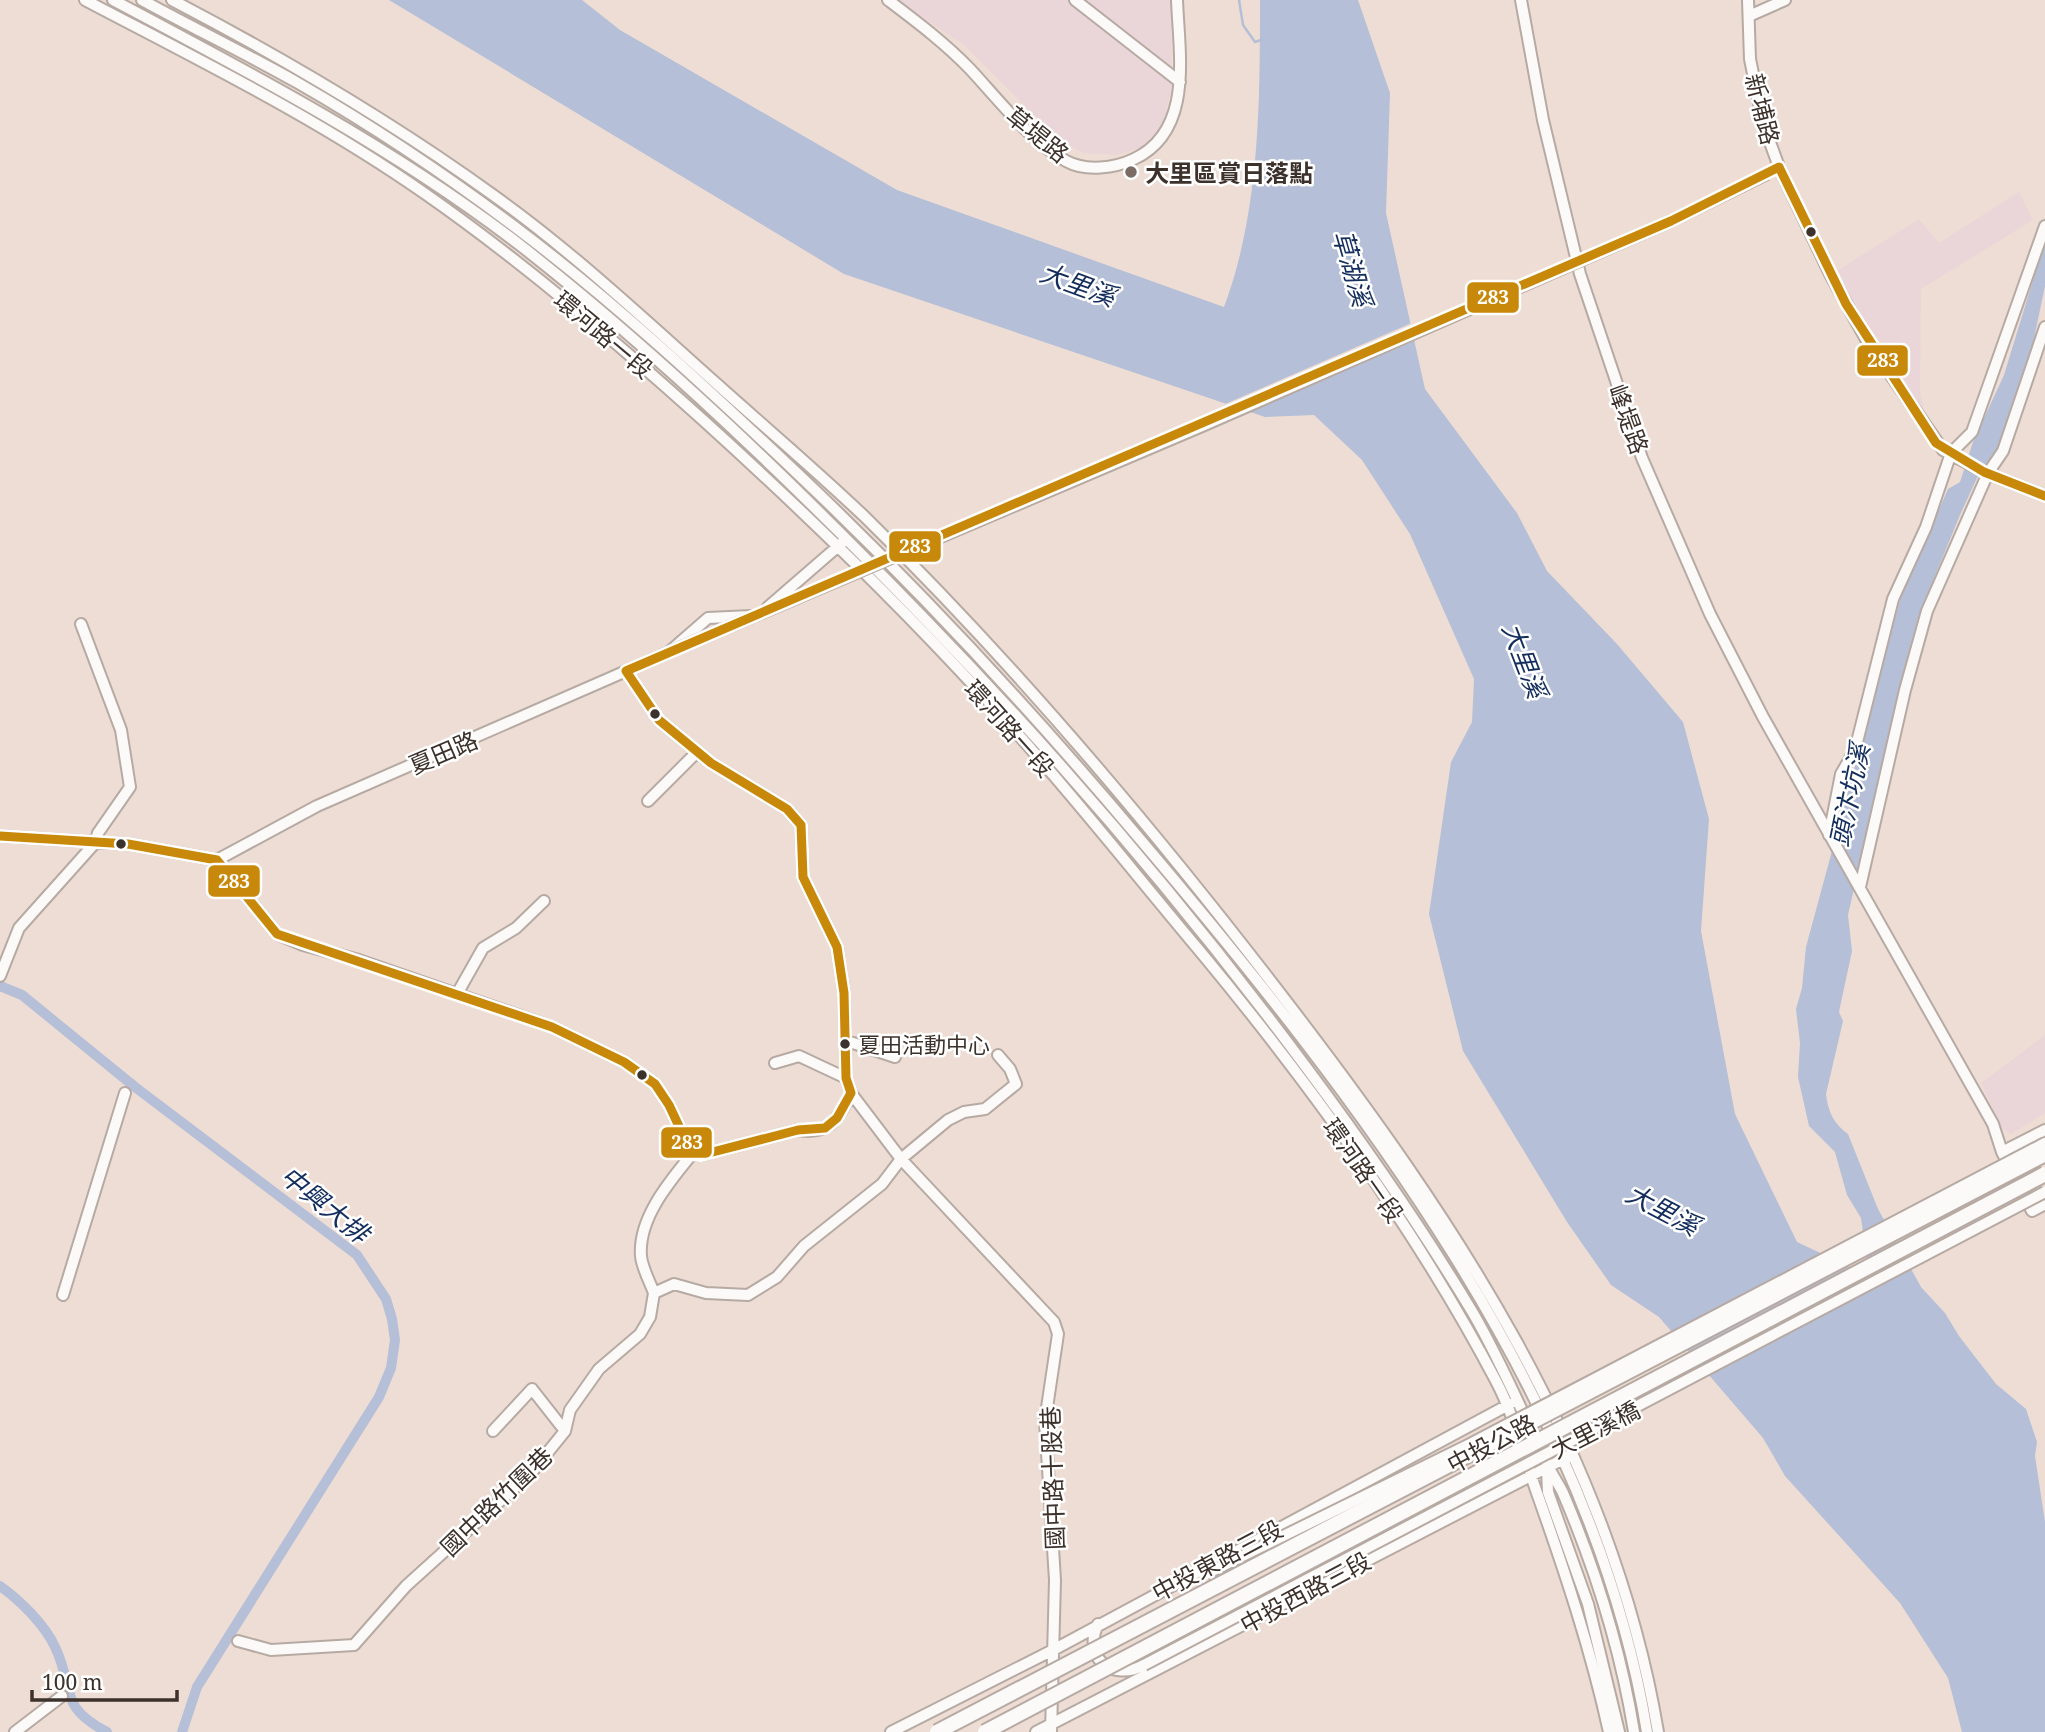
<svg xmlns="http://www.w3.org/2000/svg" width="2045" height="1732" font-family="'Noto Serif','Noto Sans TC',serif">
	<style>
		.industrial { fill: #ead5d8 }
		.water { fill: #b5bfd7 }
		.pier { fill: #eeddd4 }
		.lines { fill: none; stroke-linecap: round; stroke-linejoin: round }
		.stream { stroke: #b5bfd7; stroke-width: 2.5 }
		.canal { stroke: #b5bfd7; stroke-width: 10 }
		.minor-casing { stroke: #b6aaa3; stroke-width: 14 }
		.minor { stroke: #fcfaf9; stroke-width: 10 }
		.minor-bridge-casing { stroke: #b6aaa3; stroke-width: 14; stroke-linecap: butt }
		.major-bridge-casing { stroke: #b6aaa3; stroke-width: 18; stroke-linecap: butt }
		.minor-bridge { stroke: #fcfaf9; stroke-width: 10 }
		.major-bridge { stroke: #fcfaf9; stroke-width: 14 }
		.bus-1-casing { stroke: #fff; stroke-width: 14 }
		.bus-1 { stroke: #c8890b; stroke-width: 9 }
		.poi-dot { fill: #7b6d66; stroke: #fff; stroke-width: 2.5 }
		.bus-dot { fill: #3d312b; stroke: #fff; stroke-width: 2.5 }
		.labels { text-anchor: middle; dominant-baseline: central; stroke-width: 5; stroke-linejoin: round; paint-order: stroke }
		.bus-label { font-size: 22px; fill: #3d312b; stroke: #fff; text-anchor: start }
		.street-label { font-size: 24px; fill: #3d312b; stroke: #fff }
		.poi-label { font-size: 24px; font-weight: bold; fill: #3d312b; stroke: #fff; text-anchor: start }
		.water-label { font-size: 26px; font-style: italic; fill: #132d5c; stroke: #fff }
		.line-badge { stroke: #fff; stroke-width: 2.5 }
		.badge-label { font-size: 19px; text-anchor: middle; font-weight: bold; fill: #fff }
	</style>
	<rect width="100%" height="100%" fill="#eeddd4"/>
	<path class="industrial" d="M 897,0 L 1171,0 L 1172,87 L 1164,120 L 1156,133 L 1140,148 L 1117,155 L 1083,153 L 1057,138 L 964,45 Z
		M 2019,192 L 2033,220 L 1921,289 L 1920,391 L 1924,411 L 1862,324 L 1834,273 L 1919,219 L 1939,243 Z
		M 2045,1035 L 2045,1113 L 2011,1134 L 2002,1128 L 1981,1083 Z"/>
	<path class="water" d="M 389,0 L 582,0 L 620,30 L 897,190 L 1224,307 C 1260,211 1260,102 1260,0 L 1358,0 L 1390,93 L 1386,213 L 1425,389 L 1517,513 L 1547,571 L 1617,644 L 1683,722 L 1709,819 L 1701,931 L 1735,1114 L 1797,1242 L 1869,1276 L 1861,1218 L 1847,1195 L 1835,1152 L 1809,1126 L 1798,1077 L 1800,1043 L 1796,1009 L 1802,988 L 1806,947 L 1901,596 L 1948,489 L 1960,482 L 1973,442 L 2004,375 L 2045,241 L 2045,286 L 2032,348 L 2000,446 L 1977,478 L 1960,515 L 1919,615 L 1905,665 L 1848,915 L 1852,951 L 1839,1012 L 1843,1021 L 1826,1094 C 1828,1112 1834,1124 1848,1134 L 1878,1209 L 1921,1287 L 1945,1313 L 1959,1336 L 1996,1384 L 2026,1409 L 2037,1442 L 2035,1456 L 2045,1522 L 2045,1732 L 1962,1732 L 1948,1678 L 1900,1603 L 1785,1476 L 1763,1438 L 1659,1317 L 1611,1285 L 1567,1222 L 1463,1051 L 1429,914 L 1451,762 L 1472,722 L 1474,679 L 1410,534 L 1362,460 L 1314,415 L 1265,417 L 844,274 Z"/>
	<path class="pier" d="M 1414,322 L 1417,339 L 1246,413 L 1223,405 Z"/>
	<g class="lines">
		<path class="stream" d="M 1239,0 L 1243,25 L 1255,42 L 1261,40"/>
		<path class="canal" d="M 0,986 L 22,995 L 135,1087 L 357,1255 L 386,1299 L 392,1319 L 395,1340 L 391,1368 L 379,1397 L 197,1687 L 182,1732
			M 0,1586 C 20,1600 45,1625 55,1647 C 75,1688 57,1706 107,1732"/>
		<defs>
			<path id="minor" d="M 85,0 C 201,61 319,119 427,195 C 524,263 615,341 703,420 C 809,516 912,616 1007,722 C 1074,796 1135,874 1199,950 C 1307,1080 1417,1231 1496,1381 C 1514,1415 1524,1456 1537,1493 C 1565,1572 1591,1650 1609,1732
				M 113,0 C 253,74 394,148 520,245 C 663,357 795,485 921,615 C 1060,758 1187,907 1306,1067 C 1365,1146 1422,1228 1473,1313 C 1501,1361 1522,1412 1546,1462 C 1551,1473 1558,1483 1563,1493 C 1595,1568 1621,1652 1634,1732
				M 142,0 C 193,28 247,54 298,83 C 373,126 446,175 515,227 C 616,303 708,389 800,476 C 920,590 1032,711 1139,838 C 1353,1090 1593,1397 1647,1732
				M 172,0 C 283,58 392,122 493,195 C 573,252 645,320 718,385 C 767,429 818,472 866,518 C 1017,666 1154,829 1283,997 C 1453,1218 1611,1451 1658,1732
				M 888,0 C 917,22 945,43 970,69 C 997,98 1031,142 1066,161 C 1086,172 1115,168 1134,159 C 1194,131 1179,54 1177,0
				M 1075,0 L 1180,82
				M 1521,0 L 1543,120 L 1580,274 L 1642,458 L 1710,614 L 1763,717 L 1993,1124 L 2002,1152 L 2032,1211 L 2045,1204
				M 1748,0 L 1750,59 L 1763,123 L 1779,167 L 1830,274 L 1867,341 L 1943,450 L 1984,472 L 2045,496
				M 1749,16 L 1785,0
				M 768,607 L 843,542
				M 669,652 L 708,618 L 751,616
				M 626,671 L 659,720 L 711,763 L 787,809 L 801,825 L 803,877 L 837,947 L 844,993 L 846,1078 L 851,1093 L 901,1159 L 1054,1322 L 1058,1334 L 1045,1421 L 1055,1580 L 1051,1732
				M 648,801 L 697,752
				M 1829,835 L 1841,774 L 1855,750 L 1893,599 L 1926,527 L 1951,453 L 1972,432 L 2045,226
				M 0,836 L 128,844 L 217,860 L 277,934 L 303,945 L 359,960 L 552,1027 L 624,1062 L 655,1084 L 669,1105 L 692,1154 L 701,1155 L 798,1130 C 830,1135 837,1120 851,1093
				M 217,860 L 317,806 L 672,651
				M 1860,887 L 1905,690 L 1927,611 L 1988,473 L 2003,451 L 2045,327
				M 0,976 L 19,928 L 95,843 L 98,833 L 130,787 L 121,730 L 81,624
				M 457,994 L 483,948 L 516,928 L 544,901
				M 847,1041 L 895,1057
				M 775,1063 L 799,1056 L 846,1078
				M 2002,1152 L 2045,1130
				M 654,1293 C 650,1282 642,1268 641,1256 C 638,1218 670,1181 692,1154
				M 63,1295 L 125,1093
				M 493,1431 L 532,1389 L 565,1431
				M 1547,1468 L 1548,1492 L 1588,1604 L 1619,1732
				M 1098,1624 C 1082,1658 1112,1682 1144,1665
				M 238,1641 L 271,1650 L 354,1645 L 406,1586 L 531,1473 L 565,1431 L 570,1410 L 599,1369 L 640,1334 L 650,1317 L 654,1293 L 674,1284 L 706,1293 L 748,1295 L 777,1277 L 804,1246 L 882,1184 L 901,1159 L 948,1120 L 964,1112 L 985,1109 L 1016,1084 L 1010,1069 L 998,1055
				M 15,1732 L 62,1696
				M 891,1732 L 1055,1649 L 1510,1404
				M 1036,1732 L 1569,1456"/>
		</defs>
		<use href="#minor" class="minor-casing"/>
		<use href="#minor" class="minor"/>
		<defs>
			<path id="minor-bridge" d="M 672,651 L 1200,427 L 1671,221 L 1767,174
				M 1206,1574 L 1472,1443 L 2045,1143
				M 1144,1665 L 2045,1192"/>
			<path id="major-bridge" d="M 937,1732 L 2045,1154
				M 985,1732 L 2045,1174"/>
		</defs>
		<use href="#minor-bridge" class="minor-bridge-casing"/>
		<use href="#major-bridge" class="major-bridge-casing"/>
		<use href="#minor-bridge" class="minor-bridge"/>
		<use href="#major-bridge" class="major-bridge"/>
		<defs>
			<path id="bus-1" d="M 1779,167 L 1846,304 L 1936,443 L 1984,472 L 2045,496
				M 626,671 L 1671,221 L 1779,167
				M 626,671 L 659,720 L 711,763 L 787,809 L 801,825 L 803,877 L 837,947 L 844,993 L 846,1078 L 851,1093
				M 0,836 L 128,844 L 217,860 L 277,934 L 552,1027 L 624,1062 L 655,1084 L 669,1105 L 692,1154 L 701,1155 L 798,1130 L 825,1128 L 837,1118 L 851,1093"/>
		</defs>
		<use href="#bus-1" class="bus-1-casing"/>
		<use href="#bus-1" class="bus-1"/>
	</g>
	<circle class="poi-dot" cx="1131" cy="172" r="7"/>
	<g class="bus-dot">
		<circle cx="1811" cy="232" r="6"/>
		<circle cx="655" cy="714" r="6"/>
		<circle cx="121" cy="844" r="6"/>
		<circle cx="845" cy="1044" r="6"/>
		<circle cx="642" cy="1075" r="6"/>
	</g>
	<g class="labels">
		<g class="bus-label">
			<text x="858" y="1044">夏田活動中心</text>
		</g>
		<g class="street-label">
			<text transform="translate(1763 109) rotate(76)">新埔路</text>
			<text transform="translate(1038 134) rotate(39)">草堤路</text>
			<text transform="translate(604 334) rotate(40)">環河路一段</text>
			<text transform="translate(1629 419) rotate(70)">峰堤路</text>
			<text transform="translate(1010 728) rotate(48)">環河路一段</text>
			<text transform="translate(443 752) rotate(-23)">夏田路</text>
			<text transform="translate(1364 1170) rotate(55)">環河路一段</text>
			<text transform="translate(1595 1429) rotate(-27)">大里溪橋</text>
			<text transform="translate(1491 1443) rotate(-28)">中投公路</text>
			<text transform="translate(1052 1478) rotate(-92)">國中路十股巷</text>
			<text transform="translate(496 1501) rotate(-44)">國中路竹圍巷</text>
			<text transform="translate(1217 1560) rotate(-28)">中投東路三段</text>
			<text transform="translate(1305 1592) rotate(-28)">中投西路三段</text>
		</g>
		<g class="poi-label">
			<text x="1145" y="172">大里區賞日落點</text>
		</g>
		<g class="water-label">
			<text transform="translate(1353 268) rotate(74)">草湖溪</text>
			<text transform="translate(1078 284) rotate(20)">大里溪</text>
			<text transform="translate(1525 660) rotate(69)">大里溪</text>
			<text transform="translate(1849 795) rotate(-78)">頭汴坑溪</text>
			<text transform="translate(325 1204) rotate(39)">中興大排</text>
			<text transform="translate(1663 1209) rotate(28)">大里溪</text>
		</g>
	</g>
	<g class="line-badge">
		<rect x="1466" y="281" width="54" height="33" rx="7" fill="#c8890b"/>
		<rect x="1856" y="344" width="53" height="33" rx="7" fill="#c8890b"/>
		<rect x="888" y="530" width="54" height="33" rx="7" fill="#c8890b"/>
		<rect x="207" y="864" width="54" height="34" rx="7" fill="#c8890b"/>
		<rect x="660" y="1126" width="53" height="33" rx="7" fill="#c8890b"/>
	</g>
	<g class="badge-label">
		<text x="1493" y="304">283</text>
		<text x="1883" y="367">283</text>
		<text x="915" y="553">283</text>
		<text x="234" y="888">283</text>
		<text x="687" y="1149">283</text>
	</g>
	<path d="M32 1690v10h145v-10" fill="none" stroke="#3d312b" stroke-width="3.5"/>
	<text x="42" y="1690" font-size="21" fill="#3d312b" stroke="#ffffff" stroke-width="5" paint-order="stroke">100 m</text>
</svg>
